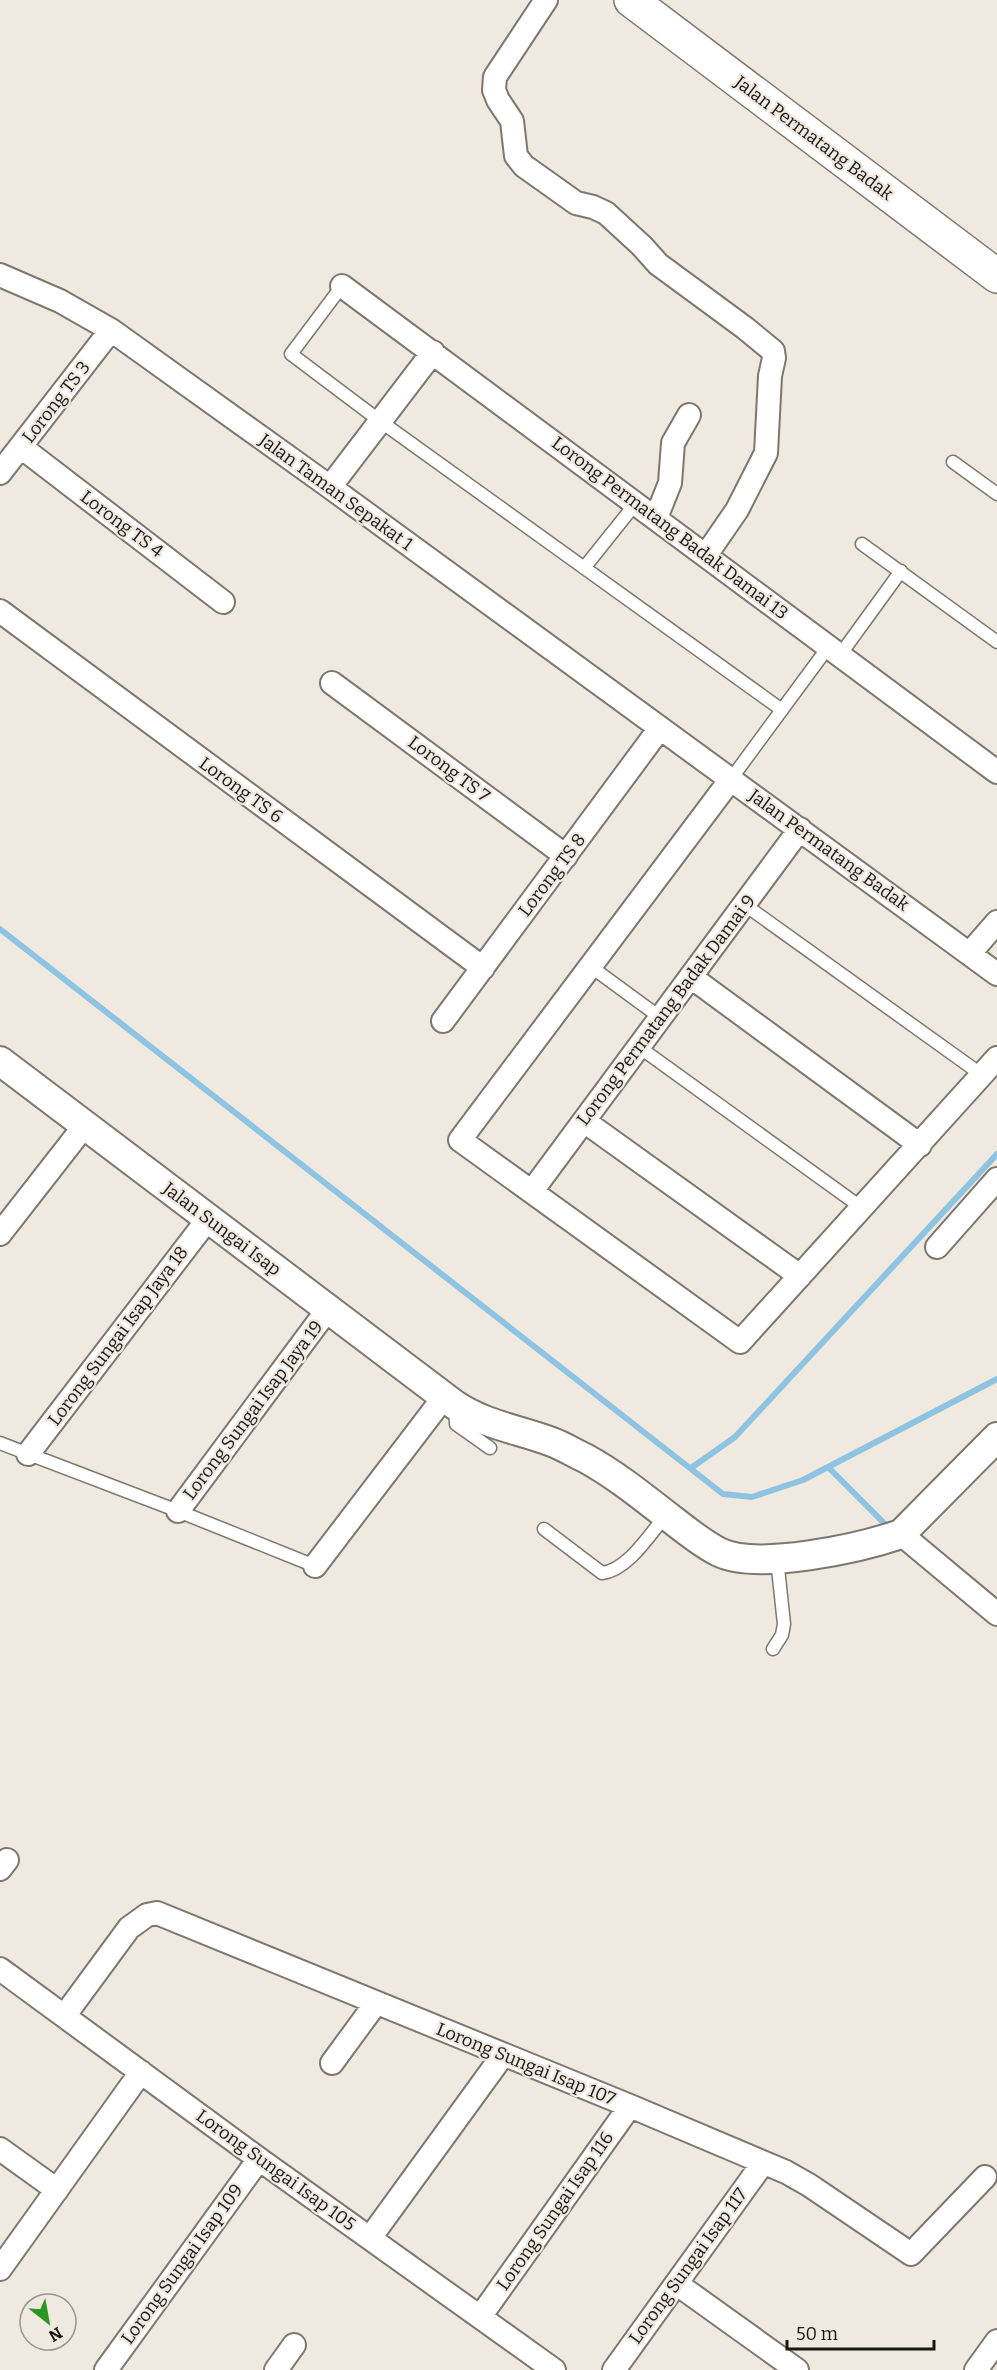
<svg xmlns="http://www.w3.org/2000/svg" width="997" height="2370" font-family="Bitter,serif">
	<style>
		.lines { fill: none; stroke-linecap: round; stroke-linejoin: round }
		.stream { stroke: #8ec3e2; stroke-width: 6 }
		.service-casing { stroke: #7d776f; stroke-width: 15 }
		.minor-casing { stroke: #7d776f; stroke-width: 26 }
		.tertiary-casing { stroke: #7d776f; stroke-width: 32 }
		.primary-casing { stroke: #7d776f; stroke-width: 36 }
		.service { stroke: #fff; stroke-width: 12 }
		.minor { stroke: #fff; stroke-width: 22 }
		.tertiary { stroke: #fff; stroke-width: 28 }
		.primary { stroke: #fff; stroke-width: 33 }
		.labels { text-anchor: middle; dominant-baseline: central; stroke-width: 4.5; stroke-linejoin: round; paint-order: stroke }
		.street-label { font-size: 18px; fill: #191713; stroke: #efe9e0 }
	</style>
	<rect width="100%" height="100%" fill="#efe9e0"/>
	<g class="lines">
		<path class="stream" d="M 0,929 L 723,1494 L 752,1497 L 803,1480 L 997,1379
			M 828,1467 L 889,1528
			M 691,1468 L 735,1437 L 997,1154"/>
		<defs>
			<path id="service" d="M 342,286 L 291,354 L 380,421 L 782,710
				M 953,462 L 997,494
				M 862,544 L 997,642
				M 584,568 L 636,503
				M 840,655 L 901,571
				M 731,779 L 829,646
				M 745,905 L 982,1075
				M 590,966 L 661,1018
				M 639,1047 L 862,1208
				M 455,1406 L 456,1424 L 490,1448
				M 0,1443 L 178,1511 L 315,1566
				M 544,1529 L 602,1573 C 628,1570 650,1534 666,1515
				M 773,1649 L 782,1635 L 784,1624 L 777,1559"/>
			<path id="minor" d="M 546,0 L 495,77 L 494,90 L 498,100 L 512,121 L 516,156 L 524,166 L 576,203 L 593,207 L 606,213 L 642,246 L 658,264 L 745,328 L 773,351 L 774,358 L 770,376 L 766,453 L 737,510 L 706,555
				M 0,275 L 60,301 L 111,330 L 330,487 L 997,974
				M 342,286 L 997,772
				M 21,447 L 223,602
				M 0,473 L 111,330
				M 330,487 L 433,352
				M 656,518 L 670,483 L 673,443 L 689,415
				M 0,611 L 483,968
				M 332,683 L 566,856
				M 731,779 L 460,1140 L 740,1342 L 997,1058
				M 970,953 L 997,922
				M 691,977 L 920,1145
				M 443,1021 L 660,728
				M 584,1121 L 800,1276
				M 532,1191 L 800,829
				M 0,1234 L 85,1125
				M 937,1247 L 997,1179
				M 28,1454 L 208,1219
				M 178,1511 L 328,1309
				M 901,1534 L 997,1614
				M 315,1566 L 444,1397
				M 0,1869 L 7,1860
				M 0,1969 L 259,2159 L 554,2370
				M 65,2015 L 129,1928 L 147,1915 L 157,1913 L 630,2106 L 786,2172 L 809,2185 L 911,2254 L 985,2177
				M 332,2063 L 376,2003
				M 0,2149 L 57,2190
				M 370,2238 L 503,2055
				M 0,2269 L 141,2072
				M 677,2284 L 797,2370
				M 480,2317 L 630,2106
				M 106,2370 L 259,2159
				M 276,2370 L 294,2345
				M 614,2370 L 763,2163
				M 976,2370 L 997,2341"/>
			<path id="tertiary" d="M 0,1061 L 455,1405 C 487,1426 518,1429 552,1442 C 563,1446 574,1453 585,1458 C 616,1475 643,1497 670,1518 C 686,1530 701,1543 719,1552 C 757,1571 860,1548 901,1534 L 997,1437"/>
			<path id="primary" d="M 631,0 L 997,276"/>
		</defs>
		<use href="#service" class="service-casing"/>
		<use href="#minor" class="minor-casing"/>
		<use href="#tertiary" class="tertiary-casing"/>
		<use href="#primary" class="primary-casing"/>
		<use href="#service" class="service"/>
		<use href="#minor" class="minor"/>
		<use href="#tertiary" class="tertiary"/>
		<use href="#primary" class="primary"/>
	</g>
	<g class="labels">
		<g class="street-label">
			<text transform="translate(814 138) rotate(37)">Jalan Permatang Badak</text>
			<text transform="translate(56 402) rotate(-52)">Lorong TS 3</text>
			<text transform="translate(336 492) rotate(36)">Jalan Taman Sepakat 1</text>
			<text transform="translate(122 524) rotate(37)">Lorong TS 4</text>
			<text transform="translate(670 528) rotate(37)">Lorong Permatang Badak Damai 13</text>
			<text transform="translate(449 769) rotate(37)">Lorong TS 7</text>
			<text transform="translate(241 790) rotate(36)">Lorong TS 6</text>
			<text transform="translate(829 850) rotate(36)">Jalan Permatang Badak</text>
			<text transform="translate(552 875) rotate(-53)">Lorong TS 8</text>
			<text transform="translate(666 1010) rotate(-53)">Lorong Permatang Badak Damai 9</text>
			<text transform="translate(222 1229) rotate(37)">Jalan Sungai Isap</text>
			<text transform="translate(118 1336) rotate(-53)">Lorong Sungai Isap Jaya 18</text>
			<text transform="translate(253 1410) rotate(-53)">Lorong Sungai Isap Jaya 19</text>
			<text transform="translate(526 2064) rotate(22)">Lorong Sungai Isap 107</text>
			<text transform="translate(276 2170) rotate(36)">Lorong Sungai Isap 105</text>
			<text transform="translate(555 2211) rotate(-55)">Lorong Sungai Isap 116</text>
			<text transform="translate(182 2264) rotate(-54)">Lorong Sungai Isap 109</text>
			<text transform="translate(688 2266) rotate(-54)">Lorong Sungai Isap 117</text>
		</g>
	</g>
	<g transform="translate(48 2322) rotate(149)"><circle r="28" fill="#efe9e0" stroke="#99958e" stroke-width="1.5"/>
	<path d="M0-4.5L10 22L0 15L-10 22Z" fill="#2b9621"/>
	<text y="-9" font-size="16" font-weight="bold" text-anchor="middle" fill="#191713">N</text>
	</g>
	<path d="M787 2340v9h147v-9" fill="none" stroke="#191713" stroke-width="3"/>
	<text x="796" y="2340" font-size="18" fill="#191713" stroke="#efe9e0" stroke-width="4.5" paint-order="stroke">50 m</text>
</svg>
